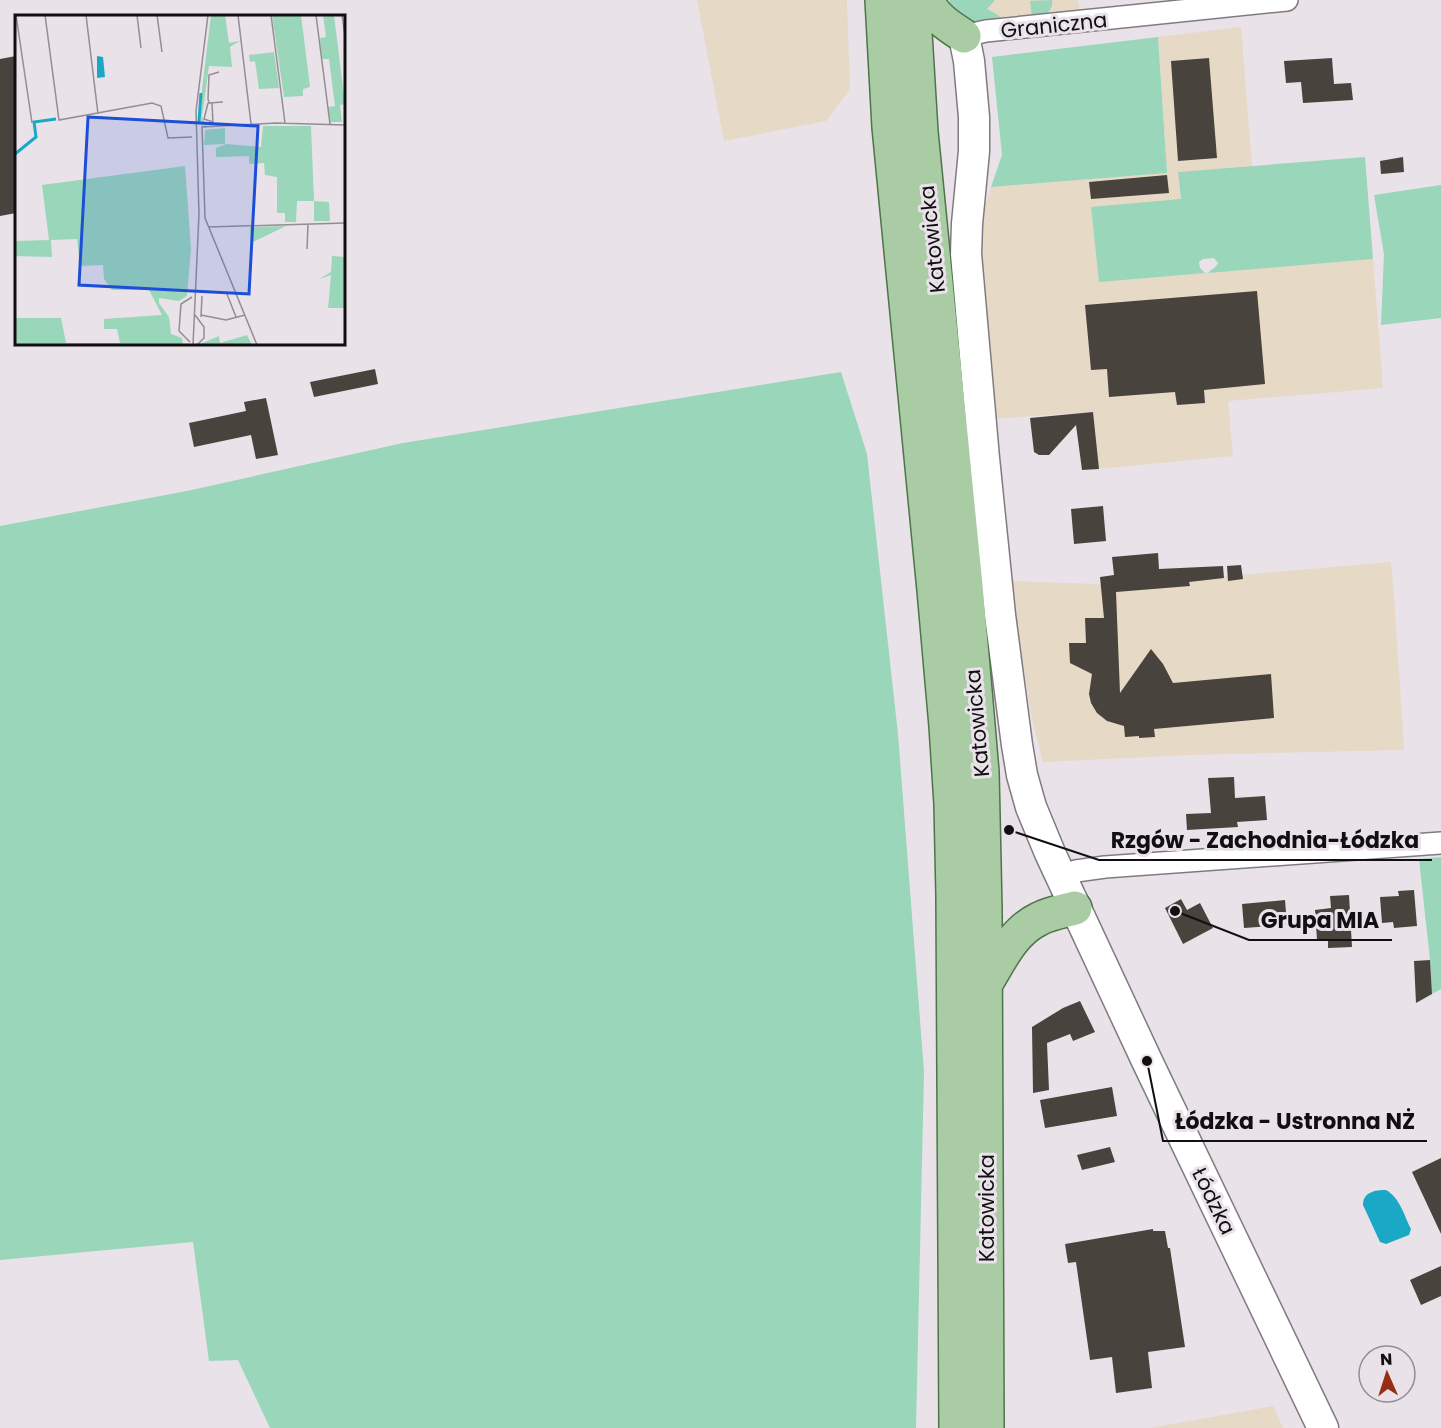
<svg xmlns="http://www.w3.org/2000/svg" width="1441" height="1428" font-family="Poppins,sans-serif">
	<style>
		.commercial { fill: #e6d9c5 }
		.green { fill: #9ad6ba }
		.water { fill: #19a9c7 }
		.building { fill: #48433d }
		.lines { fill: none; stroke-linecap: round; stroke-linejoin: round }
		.street-casing { stroke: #817b81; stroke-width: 24 }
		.secondary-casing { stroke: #817b81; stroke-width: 33 }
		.primary-casing { stroke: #4e7449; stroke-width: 36 }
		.street { stroke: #fff; stroke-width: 21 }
		.secondary { stroke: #fff; stroke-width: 30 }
		.primary { stroke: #a9cca4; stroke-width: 33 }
		.labels { text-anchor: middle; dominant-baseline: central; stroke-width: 6; stroke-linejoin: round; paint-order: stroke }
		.street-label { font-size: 21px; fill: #110f11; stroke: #e9e2e9 }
		.inset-river { fill: none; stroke: #19a9c7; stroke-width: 3 }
		.inset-road { fill: none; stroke: #938e93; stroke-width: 1.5 }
		.view { fill: #1d4ed8; fill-opacity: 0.15; stroke: #1d4ed8; stroke-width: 3 }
		.inset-edge { fill: none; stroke: #110f11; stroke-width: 3 }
		.leader { fill: none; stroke: #110f11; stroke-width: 2 }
		.callout-dot { fill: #110f11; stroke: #e9e2e9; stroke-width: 2 }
		.callout-label { font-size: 22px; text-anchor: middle; font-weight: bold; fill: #110f11; stroke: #e9e2e9; stroke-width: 6; stroke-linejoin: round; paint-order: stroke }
	</style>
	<rect width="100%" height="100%" fill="#e9e2e9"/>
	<path class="commercial" d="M 697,0 L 847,0 L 850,89 L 826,121 L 724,141 Z
		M 966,0 L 1078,0 L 1081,17 L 978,29 Z
		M 1241,27 L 1252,166 L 1178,172 L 1188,274 L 1373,259 L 1383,388 L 1228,401 L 1233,456 L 1097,469 L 1092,412 L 993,419 L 983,291 L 981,219 L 991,187 L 1167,173 L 1158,37 Z
		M 1391,562 L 1394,595 L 1404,750 L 1189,755 L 1043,762 L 1031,714 L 1010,581 L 1123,585 Z
		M 1273,1406 L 1283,1428 L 1150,1428 Z"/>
	<path class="green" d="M 949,0 L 995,0 L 987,9 L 998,15 L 1004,22 L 982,24 L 959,23 Z
		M 1052,0 C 1054,13 1042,16 1032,19 L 1030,1 Z
		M 1158,37 L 1167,173 L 991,187 L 1002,155 L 992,57 Z
		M 1365,157 L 1373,259 L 1208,273 C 1211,269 1216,268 1218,263 L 1214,258 L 1203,259 L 1199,262 L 1200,268 L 1205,273 L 1099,282 L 1091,207 L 1181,199 L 1178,172 Z
		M 1441,185 L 1441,318 L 1381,325 L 1384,254 L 1374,195 Z
		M 841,372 L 867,454 L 898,734 L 924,1072 L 916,1428 L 270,1428 L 238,1360 L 209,1361 L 193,1242 L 0,1260 L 0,526 L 187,491 L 403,443 Z
		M 1441,857 L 1441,989 L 1432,994 L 1430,960 L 1419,859 Z"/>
	<path class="water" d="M 1386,1190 C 1400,1198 1404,1215 1411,1229 L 1409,1235 L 1386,1244 L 1380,1242 L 1363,1205 C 1363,1192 1375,1190 1386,1190 Z"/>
	<path class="building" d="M 16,56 L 16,213 L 0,216 L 0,59 Z
		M 1209,58 L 1217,158 L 1178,161 L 1171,61 Z
		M 1332,58 L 1334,84 L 1351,83 L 1353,100 L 1303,103 L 1301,82 L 1286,83 L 1284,61 Z
		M 1403,157 L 1404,172 L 1381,174 L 1380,161 Z
		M 1167,175 L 1169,193 L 1091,199 L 1089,182 Z
		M 1257,291 L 1265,384 L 1204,390 L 1205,403 L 1177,405 L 1175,392 L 1109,397 L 1107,369 L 1091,370 L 1085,305 Z
		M 375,369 L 378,384 L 314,397 L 310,382 Z
		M 266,398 L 278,455 L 256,459 L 251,435 L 194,447 L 189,423 L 246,411 L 244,402 Z
		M 1093,412 L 1099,469 L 1082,470 L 1076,425 L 1049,455 L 1039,455 L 1034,452 L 1030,418 Z
		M 1103,506 L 1106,541 L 1074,544 L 1071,509 Z
		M 1158,553 L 1159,569 L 1223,566 L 1224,578 L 1189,582 L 1190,586 L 1116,592 L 1120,693 L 1151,649 L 1163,664 L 1173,683 L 1271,674 L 1274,718 L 1154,729 L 1155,737 L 1139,738 L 1139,736 L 1125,737 L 1124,726 L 1107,721 L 1097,713 L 1091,703 L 1089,694 L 1092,674 L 1070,663 L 1069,643 L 1086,643 L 1085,618 L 1104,618 L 1100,577 L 1114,575 L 1112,557 Z
		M 1241,565 L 1243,579 L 1228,581 L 1227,566 Z
		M 1234,777 L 1235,798 L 1265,796 L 1267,820 L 1237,822 L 1238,827 L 1187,830 L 1186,814 L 1211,813 L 1208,778 Z
		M 1414,890 L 1417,926 L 1394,928 L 1393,922 L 1382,923 L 1380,897 L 1399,896 L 1398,891 Z
		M 1349,895 L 1352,947 L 1328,948 L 1328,939 L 1317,940 L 1315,910 L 1331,908 L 1330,896 Z
		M 1181,899 L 1187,910 L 1200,903 L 1213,928 L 1183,944 L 1165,908 Z
		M 1285,900 L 1287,925 L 1244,928 L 1242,904 Z
		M 1430,960 L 1432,994 L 1416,1003 L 1414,961 Z
		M 1080,1001 L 1095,1032 L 1073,1041 L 1070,1034 L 1047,1043 L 1049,1090 L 1033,1093 L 1032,1027 L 1063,1008 Z
		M 1112,1087 L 1117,1116 L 1045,1128 L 1040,1100 Z
		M 1110,1147 L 1115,1162 L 1082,1170 L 1077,1155 Z
		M 1441,1158 L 1441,1234 L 1412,1172 Z
		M 1153,1229 L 1153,1231 L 1165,1231 L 1168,1248 L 1170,1248 L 1185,1347 L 1148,1352 L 1152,1388 L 1116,1393 L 1112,1357 L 1090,1360 L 1076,1262 L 1068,1263 L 1065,1244 Z
		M 1441,1266 L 1441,1296 L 1421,1305 L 1410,1280 Z"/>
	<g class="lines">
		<defs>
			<path id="street" d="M 964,36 L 986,31 L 1287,0
				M 1063,879 L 1076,871 L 1105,867 L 1441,843"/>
			<path id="secondary" d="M 964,36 L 969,61 L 974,117 L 974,151 L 967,224 L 966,254 L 984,458 L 1000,615 L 1017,745 L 1022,775 L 1031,807 L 1050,853 L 1147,1061 L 1323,1428"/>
			<path id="primary" d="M 882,0 L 889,127 L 934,590 L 946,726 L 951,804 L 953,896 L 956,1428
				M 913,0 L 921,132 L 966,586 L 982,772 L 985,910 L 987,1428
				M 926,0 C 936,18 947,25 964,36
				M 985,985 C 1000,961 1012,932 1039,919 C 1050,913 1064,911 1075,908"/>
		</defs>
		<use href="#street" class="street-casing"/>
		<use href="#secondary" class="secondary-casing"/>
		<use href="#primary" class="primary-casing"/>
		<use href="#street" class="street"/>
		<use href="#secondary" class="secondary"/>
		<use href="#primary" class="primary"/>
	</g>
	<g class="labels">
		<g class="street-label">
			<text transform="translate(1054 25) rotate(-6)">Graniczna</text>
			<text transform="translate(932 239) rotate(-96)">Katowicka</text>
			<text transform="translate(977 723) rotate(-95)">Katowicka</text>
			<text transform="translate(1214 1201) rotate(64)">Łódzka</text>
			<text transform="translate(986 1208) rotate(-90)">Katowicka</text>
		</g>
	</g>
	<g transform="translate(15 15)">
		<rect width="330" height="330" fill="#e9e2e9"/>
		<path d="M 196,0 L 210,0 L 214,28 L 225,26 L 215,32 L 217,52 L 194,51 L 187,102 L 192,111 L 186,110 L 187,74 ZM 257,0 L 286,0 L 295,72 L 288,74 L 288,81 L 269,82 ZM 308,0 L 319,0 L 330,89 L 325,90 L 327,107 L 315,107 L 313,92 L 320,91 L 314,44 L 307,44 L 305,23 L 311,22 ZM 259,37 L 264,73 L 244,74 L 240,46 L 235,47 L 234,40 ZM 248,111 L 296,111 L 299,186 L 314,187 L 315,206 L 299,206 L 299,186 L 282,186 L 281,207 L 270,207 L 270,198 L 262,198 L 262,162 L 250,160 L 249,148 L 234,149 L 234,135 L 234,141 L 201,142 L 201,133 L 211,129 L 246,132 ZM 210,113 L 210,129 L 189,130 L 190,115 ZM 170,151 L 176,234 L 172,281 L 164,286 L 144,283 L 144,288 L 154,302 L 156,319 L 167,323 L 168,330 L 0,330 L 0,303 L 46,303 L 51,328 L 105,328 L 102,314 L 89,314 L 89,304 L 147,300 L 134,275 L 97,275 L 89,264 L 88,250 L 65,251 L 62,224 L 36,225 L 37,242 L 0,241 L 0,226 L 34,225 L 27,170 ZM 271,211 L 236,228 L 235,212 ZM 317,241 L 330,242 L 330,293 L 313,293 L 316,260 L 304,264 L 316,257 ZM 232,320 L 237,330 L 183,330 L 204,321 L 205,328 Z" fill="#9ad6ba"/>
		<path d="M 82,41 L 88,42 L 90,62 L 82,63 Z" fill="#19a9c7"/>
		<path class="inset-river" d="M 184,107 L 186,78M 0,139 L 21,122 L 19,107 L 41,104"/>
		<path class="inset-road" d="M 1,0 L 17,108M 30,0 L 44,105 L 137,88 L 146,91 L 153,123 L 177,122M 71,0 L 83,99M 122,0 L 126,33M 142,0 L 147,37M 223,0 L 236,109M 256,0 L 270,108M 301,0 L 315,109M 327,0 L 330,21M 204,57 L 194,60 L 193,84 L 194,88 L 208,87M 193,88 L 189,104 L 198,107M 197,88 L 198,109M 193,212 L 330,208M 292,234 L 293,209M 212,279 L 221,302M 180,300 L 189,312 L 189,323 L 182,330M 186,300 L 211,305 L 230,300M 186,302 L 187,281M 175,327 L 164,316 L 166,289 L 177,282M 178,330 L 184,199 L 181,96 L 193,0M 242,330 L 190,203 L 187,112 L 261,108 L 330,110"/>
		<path class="view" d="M 73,102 L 243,111 L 234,279 L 64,270 Z"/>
		<rect width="330" height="330" class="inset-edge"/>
	</g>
	<path class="leader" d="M1009 830L1099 860H1432M1175 911L1249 940H1392M1147 1061L1163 1141H1427"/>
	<g class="callout-dot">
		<circle cx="1009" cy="830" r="6"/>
		<circle cx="1175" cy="911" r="6"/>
		<circle cx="1147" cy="1061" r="6"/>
	</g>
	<g class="callout-label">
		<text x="1265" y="848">Rzgów - Zachodnia-Łódzka</text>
		<text x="1320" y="928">Grupa MIA</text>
		<text x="1295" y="1129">Łódzka - Ustronna NŻ</text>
	</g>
	<g transform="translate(1387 1374) rotate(357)"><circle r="28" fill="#e9e2e9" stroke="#938e93" stroke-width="1.5"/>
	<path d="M0-4.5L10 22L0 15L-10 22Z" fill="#962e14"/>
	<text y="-9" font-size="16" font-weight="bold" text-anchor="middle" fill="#110f11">N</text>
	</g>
</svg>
